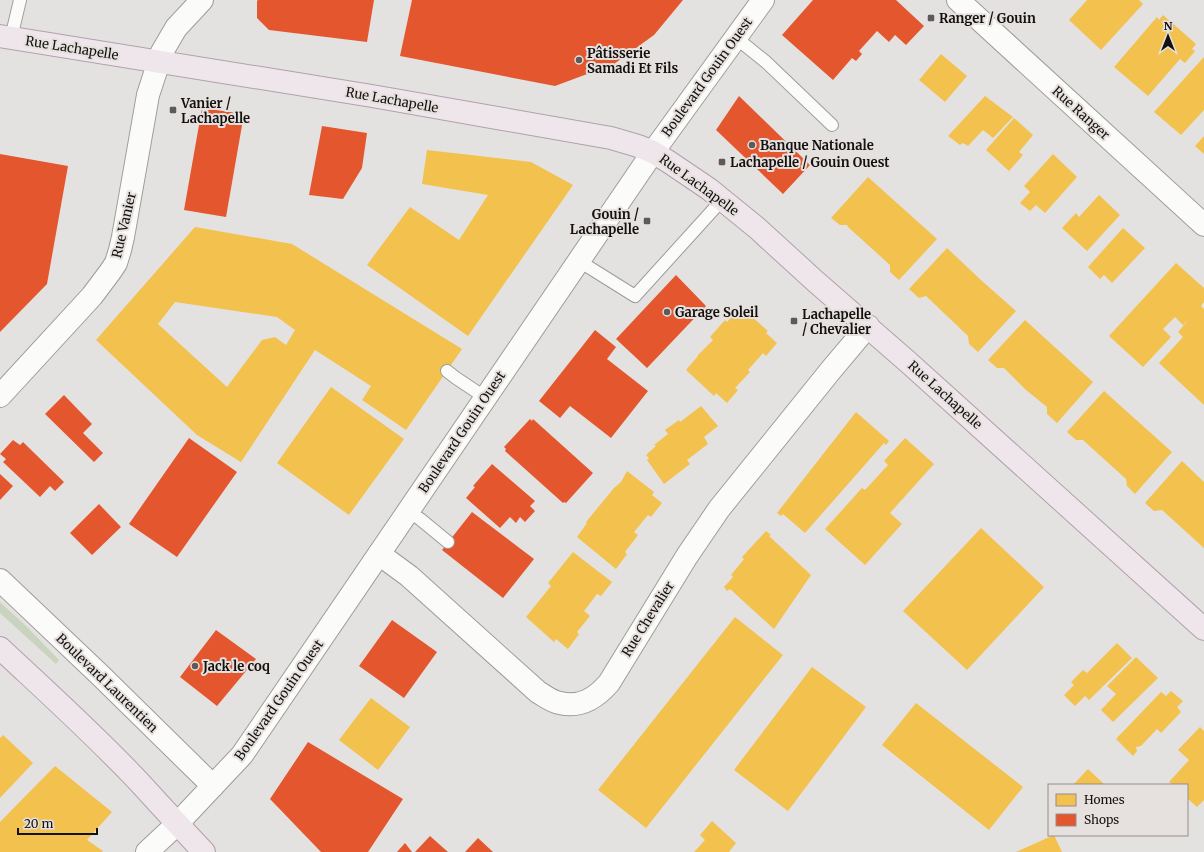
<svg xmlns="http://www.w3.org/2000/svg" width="1204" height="852" font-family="Merriweather,serif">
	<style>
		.green { fill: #c8d4be }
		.homes { fill: #f2c14e; fill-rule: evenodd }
		.shops { fill: #e4572e }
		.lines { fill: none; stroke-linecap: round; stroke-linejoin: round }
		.lane-casing { stroke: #9e9c9b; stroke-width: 14 }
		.street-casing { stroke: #9e9c9b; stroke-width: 24 }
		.secondary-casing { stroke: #9e9c9b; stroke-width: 24 }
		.primary-casing { stroke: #b0a1aa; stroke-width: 24 }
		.lane { stroke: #fbfbfa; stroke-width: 12 }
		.street { stroke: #fbfbfa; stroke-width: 22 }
		.secondary { stroke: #fbfbfa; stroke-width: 22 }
		.primary { stroke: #eee6eb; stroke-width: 22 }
		.poi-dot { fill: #5d5b59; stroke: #e6e1de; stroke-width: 1.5 }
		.labels { text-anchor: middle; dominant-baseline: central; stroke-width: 4; stroke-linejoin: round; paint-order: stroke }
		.poi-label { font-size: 13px; font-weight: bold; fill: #141211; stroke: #e6e1de; text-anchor: start }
		.street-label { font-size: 13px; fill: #141211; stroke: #e6e1de }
	</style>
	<rect width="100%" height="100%" fill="#e4e2e0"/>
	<path class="green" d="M 0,602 L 26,626 L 59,660 L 56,664 L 0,613 Z"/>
	<path class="homes" d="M 1087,0 L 1139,0 L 1143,4 L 1101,50 L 1069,20 Z
		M 1163,15 L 1196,44 L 1192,49 L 1195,51 L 1185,63 L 1180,59 L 1148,96 L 1114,67 L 1157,17 L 1159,20 Z
		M 941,54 L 967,76 L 945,102 L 919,80 Z
		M 1204,57 L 1204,110 L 1181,135 L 1154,112 Z
		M 985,96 L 1013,117 L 993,138 L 983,130 L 968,146 L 963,143 L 960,145 L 948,136 Z
		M 1014,118 L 1033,135 L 1019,152 L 1023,155 L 1009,171 L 986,150 Z
		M 1204,136 L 1204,154 L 1195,146 Z
		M 427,150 L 531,162 L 573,185 L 468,336 L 367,265 L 410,207 L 459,240 L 488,195 L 422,184 Z
		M 1053,154 L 1077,177 L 1045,213 L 1036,205 L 1030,211 L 1020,203 L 1030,192 L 1024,186 Z
		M 868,177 L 937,239 L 899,280 L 890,272 L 890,265 L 848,227 L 847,225 L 840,225 L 831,218 Z
		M 1099,195 L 1120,215 L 1087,251 L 1062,228 L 1076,213 L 1079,217 Z
		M 195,227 L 292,244 L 462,349 L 406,430 L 362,400 L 371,386 L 315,350 L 241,462 L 197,435 L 96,340 ZM 175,302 L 277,317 L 295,330 L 286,345 L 275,337 L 262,340 L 227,387 L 158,324 Z
		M 1123,228 L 1145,248 L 1112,283 L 1104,275 L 1100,279 L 1088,267 Z
		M 947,248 L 982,281 L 1016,311 L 978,352 L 969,344 L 968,336 L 926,296 L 919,298 L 909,289 Z
		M 1176,263 L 1204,288 L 1204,302 L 1201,306 L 1204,309 L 1204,405 L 1159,363 L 1183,337 L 1178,332 L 1189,319 L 1183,325 L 1175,317 L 1163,329 L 1171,337 L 1143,367 L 1109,336 Z
		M 741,307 L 768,331 L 766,333 L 777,343 L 766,356 L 763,353 L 748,370 L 750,372 L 735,388 L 738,390 L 727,403 L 716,393 L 714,396 L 686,370 L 698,356 L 697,356 L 713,340 L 710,337 L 725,320 L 727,322 Z
		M 1025,320 L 1093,382 L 1057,423 L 1047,414 L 1047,407 L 1026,390 L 1004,368 L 997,368 L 988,360 Z
		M 331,387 L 404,439 L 349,515 L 277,463 Z
		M 1104,391 L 1172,452 L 1135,494 L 1127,486 L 1126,479 L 1083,440 L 1076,440 L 1067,432 Z
		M 701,406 L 718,426 L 704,437 L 708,444 L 687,460 L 690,464 L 664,484 L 647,460 L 649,458 L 646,455 L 656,446 L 654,445 L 668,434 L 665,430 L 679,420 L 680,422 Z
		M 856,412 L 889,441 L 886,445 L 884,443 L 805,533 L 783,514 L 781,516 L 777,513 Z
		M 905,438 L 934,464 L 890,513 L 902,524 L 865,565 L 825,529 L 862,488 L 865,490 L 888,465 L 884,461 Z
		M 1182,461 L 1204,482 L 1204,548 L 1162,510 L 1154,511 L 1145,503 Z
		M 627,471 L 654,492 L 652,495 L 662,503 L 651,517 L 648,515 L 634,532 L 638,535 L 625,552 L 627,554 L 616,569 L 577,537 L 587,523 L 586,522 L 614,488 L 621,482 Z
		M 981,528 L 1044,587 L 967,670 L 903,611 Z
		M 766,531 L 771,535 L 769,536 L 811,575 L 774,629 L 730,589 L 727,591 L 724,587 L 733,577 L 731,575 L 744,559 L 742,557 Z
		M 573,552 L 612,582 L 601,596 L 597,594 L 584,611 L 590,616 L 577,632 L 579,634 L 568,649 L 556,639 L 554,642 L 526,617 L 551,586 L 548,583 Z
		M 735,617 L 783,655 L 646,828 L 598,790 Z
		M 1117,643 L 1132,658 L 1089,700 L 1085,696 L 1075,706 L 1064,695 L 1074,685 L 1071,682 L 1083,670 L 1087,673 Z
		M 1136,657 L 1158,678 L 1113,722 L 1101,710 L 1116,694 L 1107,686 Z
		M 812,667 L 866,707 L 788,811 L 734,770 Z
		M 1171,691 L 1183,701 L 1177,707 L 1181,712 L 1161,733 L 1157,729 L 1141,746 L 1136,747 L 1137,751 L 1133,756 L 1116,739 L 1161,692 L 1166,696 Z
		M 371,698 L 410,727 L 378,770 L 339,740 Z
		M 916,703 L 1023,787 L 989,830 L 882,745 Z
		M 1200,727 L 1204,731 L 1204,800 L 1197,807 L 1187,798 L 1187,785 L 1173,785 L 1169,782 L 1189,760 L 1178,750 Z
		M 3,735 L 33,763 L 0,798 L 0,738 Z
		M 55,766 L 112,812 L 87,840 L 103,851 L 102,852 L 0,852 L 0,822 Z
		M 1088,769 L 1105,785 L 1073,785 Z
		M 712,821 L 736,843 L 729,852 L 694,852 L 705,840 L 700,835 Z
		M 1054,835 L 1062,852 L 1016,852 Z"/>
	<path class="shops" d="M 258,0 L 374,0 L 367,42 L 269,30 L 257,18 L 257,1 Z
		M 412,0 L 683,0 L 654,35 L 614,64 L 555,86 L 400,56 Z
		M 813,0 L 896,0 L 924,26 L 906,45 L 895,35 L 889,42 L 877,31 L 859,51 L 862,54 L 856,61 L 852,58 L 833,80 L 782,35 Z
		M 739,96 L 810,165 L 783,194 L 716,130 Z
		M 202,108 L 244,114 L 226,217 L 184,210 Z
		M 322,126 L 367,133 L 362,168 L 343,199 L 309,195 Z
		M 0,154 L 68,166 L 47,284 L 0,332 Z
		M 676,275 L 706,306 L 647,368 L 616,339 Z
		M 595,330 L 616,347 L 607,359 L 648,391 L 611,438 L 570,406 L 560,418 L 539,401 Z
		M 64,395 L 92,424 L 83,433 L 103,453 L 94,462 L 45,414 Z
		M 530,419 L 532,421 L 533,419 L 593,473 L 566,503 L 564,502 L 563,503 L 505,451 L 506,449 L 504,447 Z
		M 189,438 L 237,472 L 177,557 L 129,524 Z
		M 13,440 L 20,445 L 23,442 L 64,482 L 55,491 L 50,486 L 40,497 L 3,462 L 6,459 L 0,454 Z
		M 492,464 L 535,501 L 530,506 L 535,511 L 525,522 L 520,517 L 516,523 L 510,517 L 500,528 L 466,498 L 475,487 L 473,486 Z
		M 0,474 L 13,486 L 0,500 Z
		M 99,504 L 121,527 L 92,555 L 70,533 Z
		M 472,512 L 534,559 L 503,598 L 442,550 Z
		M 392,620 L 437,652 L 404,698 L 359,666 Z
		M 216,630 L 256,659 L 217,706 L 180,677 Z
		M 308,742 L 403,799 L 368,852 L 321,852 L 270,799 Z
		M 430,836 L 448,852 L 415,852 Z
		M 478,838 L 493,852 L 465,852 Z
		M 405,843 L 412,852 L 397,852 Z"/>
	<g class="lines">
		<defs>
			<path id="lane" d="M 735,37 L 766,62 L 832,125
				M 11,38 L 20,0
				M 579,261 L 635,296 L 722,200
				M 447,371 L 456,378 L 486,398
				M 409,512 L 420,519 L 448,542"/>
			<path id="street" d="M 958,0 L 1204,225
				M 0,396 L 92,296 L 110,272 L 116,263 L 120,250 L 123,237 L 148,95 L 162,52 L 176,28 L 202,0
				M 379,554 L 409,576 L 538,692 C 545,696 552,702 560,703 C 581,708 596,698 609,683 L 687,556 L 719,509 L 831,370 L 868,326"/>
			<path id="secondary" d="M 0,580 L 100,675 L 213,786
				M 147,852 L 177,824 L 242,755 L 653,152 L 763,0"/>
			<path id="primary" d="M 0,36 L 372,96 L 611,138 L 638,146 L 653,152 L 669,162 L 709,189 L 757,228 L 815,281 L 908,362 L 1204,629
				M 0,648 C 47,692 96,736 140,783 C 161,806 182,829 204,852"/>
		</defs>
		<use href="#lane" class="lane-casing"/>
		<use href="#street" class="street-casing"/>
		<use href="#secondary" class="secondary-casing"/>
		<use href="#primary" class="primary-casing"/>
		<use href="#lane" class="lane"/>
		<use href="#street" class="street"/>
		<use href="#secondary" class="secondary"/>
		<use href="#primary" class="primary"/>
	</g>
	<g class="poi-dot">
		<rect x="927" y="14" width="8" height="8" rx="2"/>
		<circle cx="579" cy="60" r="4"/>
		<rect x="169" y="106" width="8" height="8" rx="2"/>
		<circle cx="752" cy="145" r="4"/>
		<rect x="718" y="158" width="8" height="8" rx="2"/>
		<rect x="643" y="217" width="8" height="8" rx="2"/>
		<circle cx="667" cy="312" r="4"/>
		<rect x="790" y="317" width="8" height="8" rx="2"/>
		<circle cx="195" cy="666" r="4"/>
	</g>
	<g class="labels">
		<g class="poi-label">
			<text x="939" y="18">Ranger / Gouin</text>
			<text x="587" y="53">Pâtisserie<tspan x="587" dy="15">Samadi Et Fils</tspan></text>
			<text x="181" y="103">Vanier /<tspan x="181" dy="15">Lachapelle</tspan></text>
			<text x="760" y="145">Banque Nationale</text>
			<text x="730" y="162">Lachapelle / Gouin Ouest</text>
			<text x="639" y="214" text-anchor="end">Gouin /<tspan x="639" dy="15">Lachapelle</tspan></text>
			<text x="675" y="312">Garage Soleil</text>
			<text x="802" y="314">Lachapelle<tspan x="802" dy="15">/ Chevalier</tspan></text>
			<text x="203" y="666">Jack le coq</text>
		</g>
		<g class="street-label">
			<text transform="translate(72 48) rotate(9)">Rue Lachapelle</text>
			<text transform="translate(707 77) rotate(-54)">Boulevard Gouin Ouest</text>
			<text transform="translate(392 100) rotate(10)">Rue Lachapelle</text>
			<text transform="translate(1081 113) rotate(42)">Rue Ranger</text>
			<text transform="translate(699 185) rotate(36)">Rue Lachapelle</text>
			<text transform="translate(124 225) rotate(-77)">Rue Vanier</text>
			<text transform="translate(945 395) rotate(42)">Rue Lachapelle</text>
			<text transform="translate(462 432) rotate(-56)">Boulevard Gouin Ouest</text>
			<text transform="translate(648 619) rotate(-58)">Rue Chevalier</text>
			<text transform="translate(107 683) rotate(44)">Boulevard Laurentien</text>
			<text transform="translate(279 700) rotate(-55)">Boulevard Gouin Ouest</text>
		</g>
	</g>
	<rect x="1048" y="784" width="140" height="52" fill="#e6e1de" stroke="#928e8c"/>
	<rect x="1056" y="794" width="20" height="12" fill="#f2c14e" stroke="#928e8c"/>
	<text x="1084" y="804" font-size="12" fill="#141211">Homes</text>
	<rect x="1056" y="814" width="20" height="12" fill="#e4572e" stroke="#928e8c"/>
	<text x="1084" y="824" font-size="12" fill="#141211">Shops</text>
	<g transform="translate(1168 36)" stroke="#e6e1de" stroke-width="3" paint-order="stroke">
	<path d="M0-3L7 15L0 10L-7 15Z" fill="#141211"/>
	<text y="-6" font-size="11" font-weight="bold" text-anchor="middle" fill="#141211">N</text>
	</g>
	<path d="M18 828v6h79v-6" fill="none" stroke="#141211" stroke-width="2"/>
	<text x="24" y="828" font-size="12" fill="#141211" stroke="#e6e1de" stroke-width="3" paint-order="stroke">20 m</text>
</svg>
